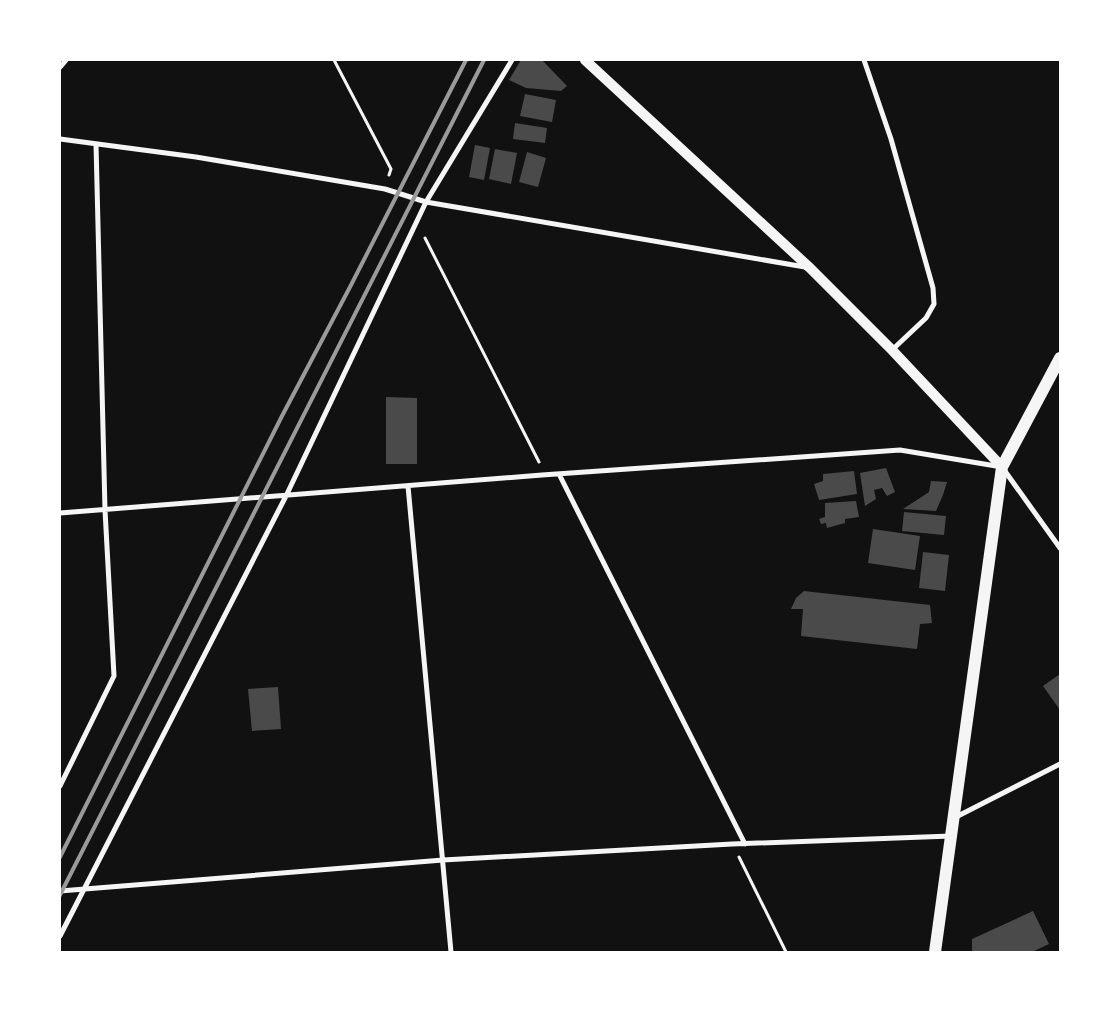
<svg xmlns="http://www.w3.org/2000/svg" width="1120" height="1012" font-family="Signika,sans-serif">
	<style>
		.building { fill: #4a4a4a }
		.lines { fill: none; stroke-linecap: round; stroke-linejoin: round }
		.path { stroke: #f5f5f5; stroke-width: 3 }
		.minor { stroke: #f5f5f5; stroke-width: 5 }
		.secondary { stroke: #f5f5f5; stroke-width: 10 }
		.primary { stroke: #f5f5f5; stroke-width: 12 }
		.rail { stroke: #9a9a9a; stroke-width: 4 }
	</style>
	<rect width="100%" height="100%" fill="#111"/>
	<path class="building" d="M 521,60 L 542,60 L 567,86 L 561,91 L 526,88 L 509,80 Z
		M 525,94 L 556,100 L 552,122 L 520,116 Z
		M 515,123 L 547,128 L 545,143 L 513,139 Z
		M 475,145 L 490,148 L 484,180 L 469,177 Z
		M 495,149 L 517,153 L 511,184 L 489,179 Z
		M 527,152 L 546,158 L 538,187 L 519,182 Z
		M 386,397 L 417,398 L 417,464 L 386,464 Z
		M 886,468 L 895,492 L 887,496 L 882,488 L 874,490 L 876,499 L 865,506 L 860,473 Z
		M 854,471 L 857,494 L 819,500 L 814,484 L 823,481 L 823,474 Z
		M 931,481 L 947,482 L 943,495 L 936,511 L 903,509 L 929,492 Z
		M 856,501 L 859,517 L 845,519 L 845,523 L 827,528 L 826,523 L 821,524 L 819,519 L 825,517 L 825,503 Z
		M 904,512 L 946,516 L 944,535 L 902,531 Z
		M 873,529 L 920,536 L 915,570 L 868,563 Z
		M 923,552 L 949,555 L 945,591 L 919,588 Z
		M 804,591 L 930,605 L 932,623 L 920,624 L 917,649 L 801,636 L 803,609 L 791,609 L 796,598 Z
		M 1060,674 L 1060,710 L 1043,686 Z
		M 278,687 L 281,729 L 252,731 L 248,689 Z
		M 1033,911 L 1049,944 L 1032,952 L 972,952 L 972,939 Z"/>
	<g class="lines">
		<path class="path" d="M 334,60 L 391,169 L 389,175
			M 425,238 L 539,462
			M 739,857 L 786,952"/>
		<path class="minor" d="M 864,60 L 891,139 L 933,288 L 934,304 L 926,318 L 892,350
			M 60,67 L 66,60
			M 60,139 L 196,157 L 385,189 L 426,202 L 805,267
			M 559,474 L 745,844
			M 408,486 L 451,952
			M 60,513 L 542,475 L 900,450 L 1002,467 L 1060,548
			M 60,786 L 114,676 L 105,510 L 96,144
			M 954,818 L 1060,764
			M 60,891 L 443,860 L 732,844 L 951,836
			M 60,936 L 286,496 L 426,202 L 512,60"/>
		<path class="secondary" d="M 585,60 L 810,268 L 892,350 L 1002,467"/>
		<path class="primary" d="M 935,952 L 1002,467 L 1060,358"/>
		<path class="rail" d="M 60,857 L 282,416 L 350,287 L 466,60
			M 60,895 L 484,60"/>
	</g>
	<rect width="1120" height="1012" fill="none" stroke="#ffffff" stroke-width="122"/>
</svg>
